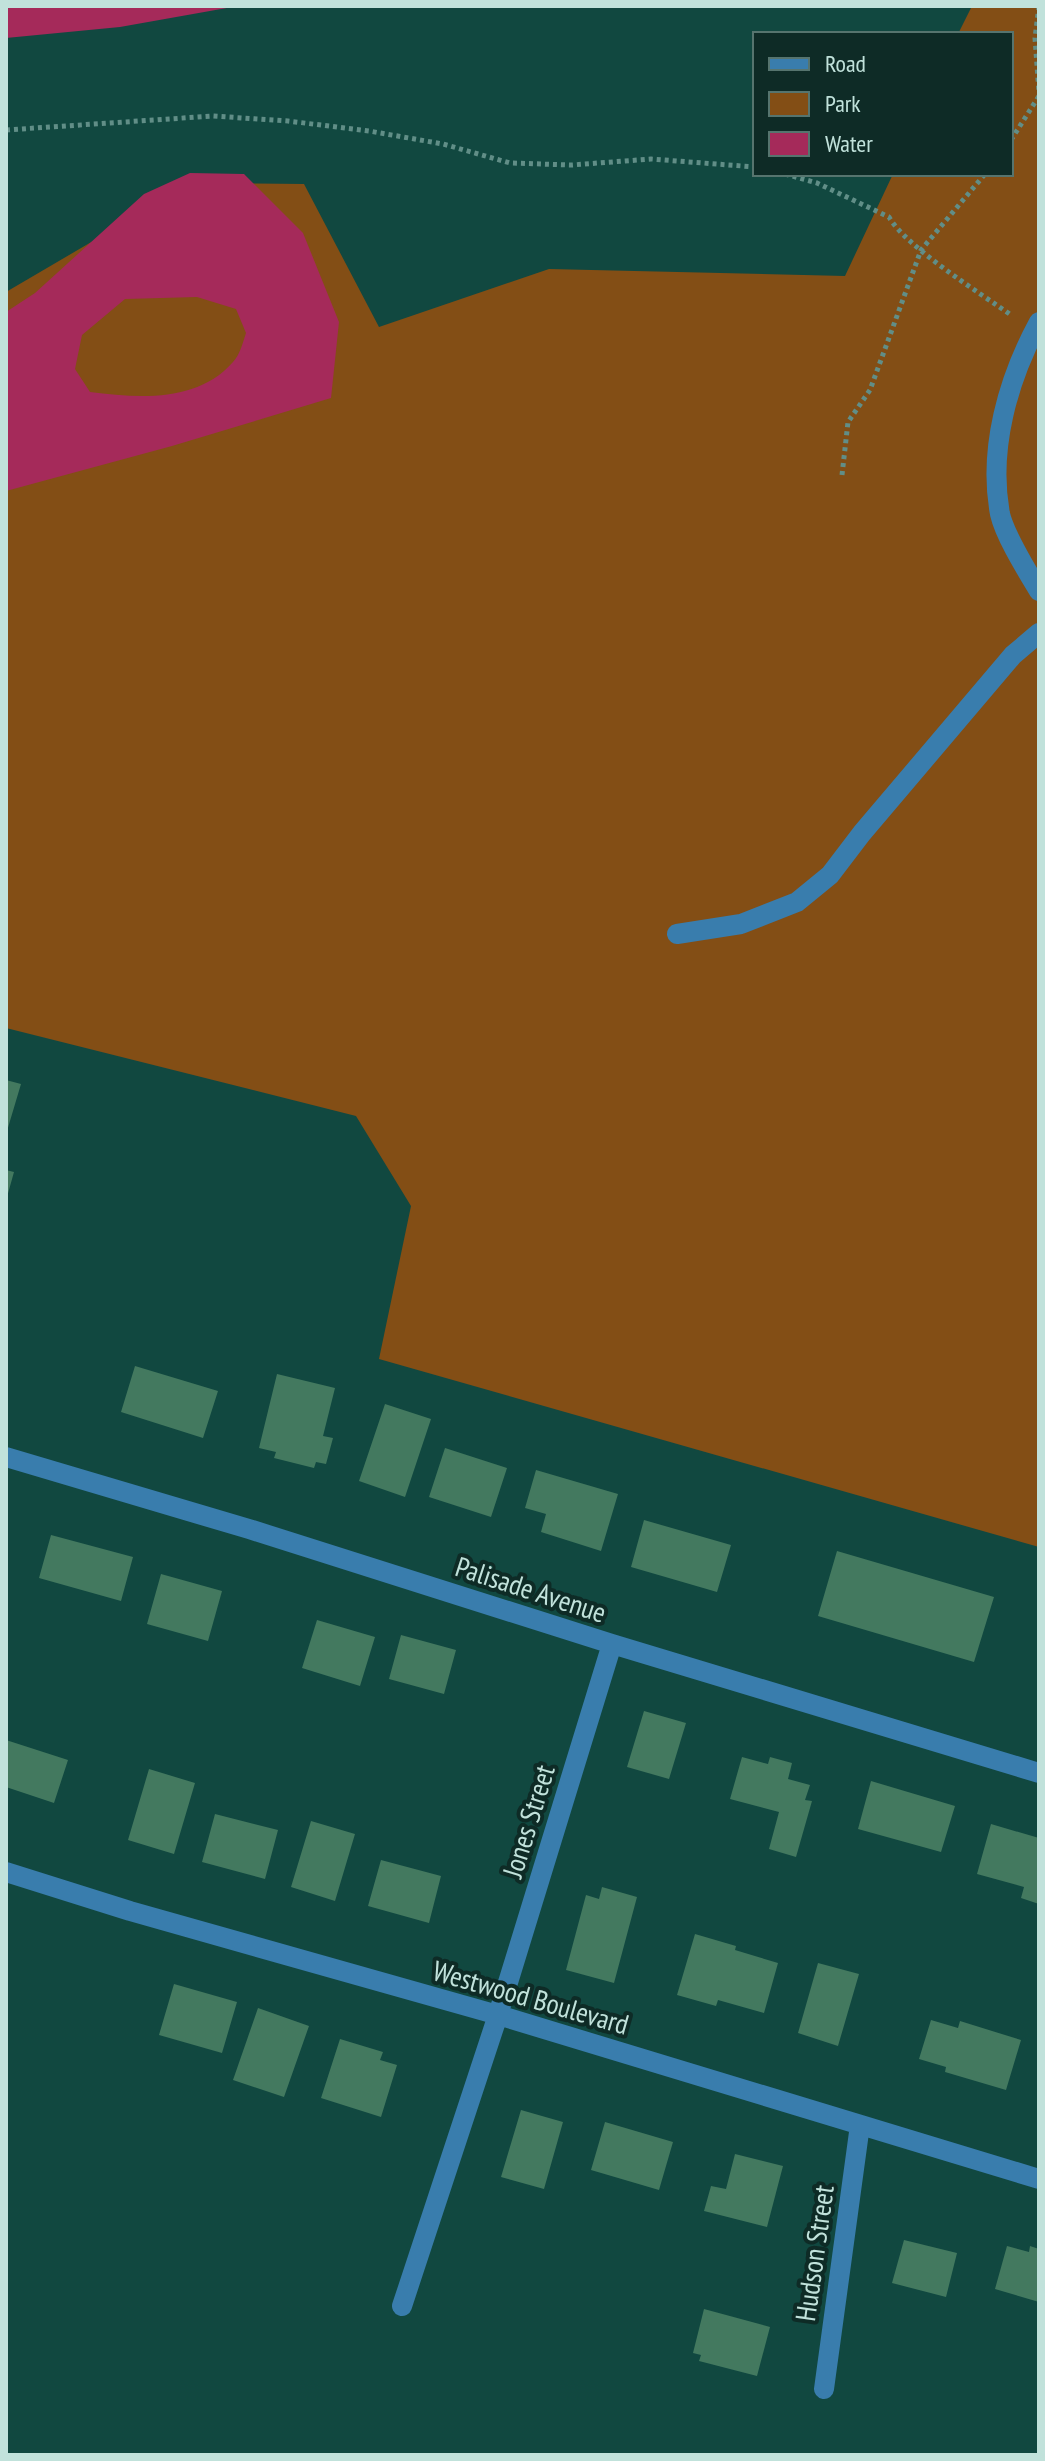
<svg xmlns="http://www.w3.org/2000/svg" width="1045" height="2461" font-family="'PT Sans Narrow',sans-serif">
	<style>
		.green { fill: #834e15 }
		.water { fill: #a52a5a; fill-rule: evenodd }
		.building { fill: #43795f }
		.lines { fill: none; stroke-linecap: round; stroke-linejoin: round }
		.path { stroke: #618e87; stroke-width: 5; stroke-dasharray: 4 4; stroke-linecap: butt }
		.minor { stroke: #397dad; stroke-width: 20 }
		.labels { text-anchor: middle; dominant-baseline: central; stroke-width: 8; stroke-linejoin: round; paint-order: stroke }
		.street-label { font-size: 28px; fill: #c1e2db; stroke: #0e2b26 }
	</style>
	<rect width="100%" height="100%" fill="#114840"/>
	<path class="green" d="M 972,6 L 1039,6 L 1039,1547 L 379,1359 L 411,1206 L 356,1116 L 6,1028 L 6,292 L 192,183 L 304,184 L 379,327 L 549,269 L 845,276 L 893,174 L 1011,174 L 1011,34 L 958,34 Z"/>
	<path class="water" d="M 6,6 L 238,6 L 120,27 L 6,38 Z
		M 190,173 L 244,174 L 303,233 L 339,322 L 331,398 L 172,446 L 6,491 L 6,312 L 35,293 L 144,194 ZM 197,297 L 236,309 L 246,333 C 243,342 240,355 233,362 C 197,403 139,398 90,392 L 75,369 L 82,335 L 125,299 Z"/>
	<path class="building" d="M 6,1080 L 21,1084 L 7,1131 L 6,1131 Z
		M 6,1170 L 14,1172 L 7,1197 L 6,1197 Z
		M 135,1366 L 218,1391 L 203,1438 L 121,1412 Z
		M 277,1374 L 335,1388 L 323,1436 L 333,1438 L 326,1464 L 316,1462 L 314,1468 L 274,1458 L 276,1452 L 259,1448 Z
		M 385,1404 L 431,1419 L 405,1497 L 359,1481 Z
		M 445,1448 L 507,1468 L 491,1517 L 429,1497 Z
		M 536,1470 L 618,1494 L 601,1551 L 541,1532 L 546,1514 L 525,1508 Z
		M 644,1520 L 731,1545 L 717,1592 L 631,1567 Z
		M 51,1535 L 133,1557 L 121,1601 L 39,1578 Z
		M 837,1551 L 994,1597 L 974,1662 L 818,1616 Z
		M 161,1574 L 222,1591 L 208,1641 L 147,1624 Z
		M 317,1620 L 375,1637 L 360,1686 L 302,1668 Z
		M 401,1635 L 456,1650 L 444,1694 L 389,1679 Z
		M 644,1711 L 686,1723 L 669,1779 L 627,1767 Z
		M 6,1740 L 68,1760 L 54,1803 L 6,1787 Z
		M 742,1757 L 768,1764 L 770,1757 L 792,1763 L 788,1779 L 810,1785 L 805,1800 L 812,1801 L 796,1857 L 769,1849 L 779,1812 L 730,1799 Z
		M 149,1769 L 195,1783 L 174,1854 L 128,1840 Z
		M 871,1781 L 955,1806 L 941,1852 L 858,1829 Z
		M 215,1814 L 278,1830 L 265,1879 L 202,1862 Z
		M 311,1821 L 355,1834 L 335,1901 L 291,1887 Z
		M 991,1824 L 1039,1838 L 1039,1904 L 1021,1898 L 1024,1887 L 977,1874 Z
		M 381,1860 L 441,1876 L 429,1923 L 368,1906 Z
		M 602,1887 L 637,1897 L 614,1983 L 566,1970 L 586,1895 L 599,1899 Z
		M 695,1934 L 736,1946 L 735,1950 L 778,1963 L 764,2013 L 718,2000 L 716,2006 L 677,1995 Z
		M 818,1963 L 859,1974 L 838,2046 L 798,2033 Z
		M 174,1984 L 237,2002 L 222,2053 L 159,2035 Z
		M 258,2008 L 309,2026 L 284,2097 L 233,2080 Z
		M 931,2020 L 958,2028 L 960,2021 L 1021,2040 L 1006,2090 L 945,2072 L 946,2067 L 919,2059 Z
		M 340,2039 L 383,2052 L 380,2060 L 397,2065 L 381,2117 L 321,2098 Z
		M 521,2110 L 563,2122 L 544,2189 L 501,2177 Z
		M 605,2122 L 673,2142 L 659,2190 L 591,2170 Z
		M 735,2154 L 783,2166 L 767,2227 L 704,2211 L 711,2186 L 726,2189 Z
		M 904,2240 L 957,2253 L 946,2297 L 892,2283 Z
		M 1007,2246 L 1029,2252 L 1030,2246 L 1039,2249 L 1039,2302 L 995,2289 Z
		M 704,2309 L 770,2327 L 757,2376 L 699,2361 L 701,2355 L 693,2353 Z"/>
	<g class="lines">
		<path class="path" d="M 1039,6 L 1035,38 L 1039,93
			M 6,130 L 213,116 L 288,121 L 369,131 L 443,144 L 510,163 L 572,165 L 651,159 L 755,167
			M 1011,140 L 1039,96
			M 785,174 L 817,183 L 889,217 C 906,247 980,293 1011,315
			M 842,475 L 848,422 L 870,390 L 921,250 L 985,174"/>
		<path class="minor" d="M 1039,322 C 1008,379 988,449 1000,514 C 1005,536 1027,571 1039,591
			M 677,934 L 741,924 L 797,902 L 830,875 L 862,833 L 1013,655 L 1039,633
			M 6,1457 L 249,1529 L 612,1644 L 1039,1773
			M 6,1872 L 130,1911 L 498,2015 L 1039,2179
			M 402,2306 L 498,2015 L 612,1644
			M 824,2389 L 860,2125"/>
	</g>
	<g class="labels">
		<g class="street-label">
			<text transform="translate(531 1589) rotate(18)">Palisade Avenue</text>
			<text transform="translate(528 1821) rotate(-73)">Jones Street</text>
			<text transform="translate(531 1997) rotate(16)">Westwood Boulevard</text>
			<text transform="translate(814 2253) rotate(-82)">Hudson Street</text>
		</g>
	</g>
	<rect width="1045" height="2461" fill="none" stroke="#c1e2db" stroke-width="16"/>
	<rect x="753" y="32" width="260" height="144" fill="#0e2b26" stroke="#56746e" stroke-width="2"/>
	<rect x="769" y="58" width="40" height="12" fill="#397dad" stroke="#56746e" stroke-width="2"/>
	<text x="825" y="72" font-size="24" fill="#c1e2db">Road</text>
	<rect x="769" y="92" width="40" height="24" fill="#834e15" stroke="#56746e" stroke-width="2"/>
	<text x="825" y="112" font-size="24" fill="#c1e2db">Park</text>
	<rect x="769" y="132" width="40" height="24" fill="#a52a5a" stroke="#56746e" stroke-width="2"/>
	<text x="825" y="152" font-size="24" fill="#c1e2db">Water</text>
</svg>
